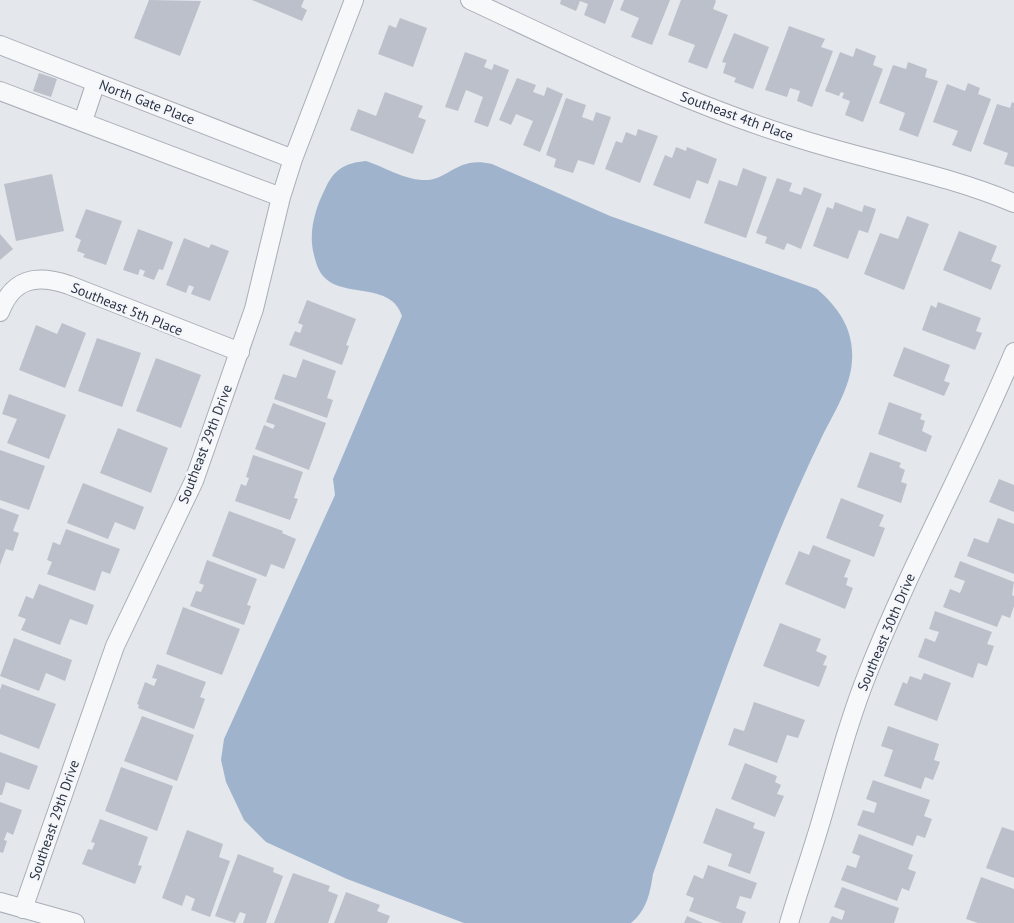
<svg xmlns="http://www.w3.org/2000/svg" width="1014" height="923" font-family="'PT Sans',sans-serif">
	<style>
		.water { fill: #9fb4cc }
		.building { fill: #bbc0ca }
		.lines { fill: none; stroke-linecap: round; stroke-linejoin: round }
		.minor-casing { stroke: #a9aeb7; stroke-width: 20 }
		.minor { stroke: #f7f8fa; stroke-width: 18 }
		.labels { text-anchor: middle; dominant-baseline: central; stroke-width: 5; stroke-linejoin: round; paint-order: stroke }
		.street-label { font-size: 14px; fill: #2b3445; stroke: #f4f6f9 }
	</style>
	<rect width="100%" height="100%" fill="#e4e7ec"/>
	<path class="water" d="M 366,161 C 384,167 404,179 422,180 C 448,182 456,155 492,164 L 610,216 L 817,289 C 839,308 854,330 852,360 C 851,388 831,417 820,441 C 807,468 795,495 783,523 C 735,638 695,756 653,874 C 650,893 647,910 631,923 L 464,923 L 347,879 L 266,842 L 244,820 L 226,782 L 221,760 L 224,739 L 335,495 L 333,479 L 402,316 C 391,281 343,299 323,276 C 318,270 316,263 314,255 C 308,233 315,209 325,189 C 334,169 345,163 366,161 Z"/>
	<path class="building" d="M 149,0 L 201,1 L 180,56 L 134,38 Z
		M 252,0 L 304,0 L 301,7 L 307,10 L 302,21 Z
		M 561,0 L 614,0 L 605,24 L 584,15 L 588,4 L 580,1 L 576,11 L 560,4 Z
		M 624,0 L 670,0 L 652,45 L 631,37 L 639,18 L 620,10 Z
		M 681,0 L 715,0 L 716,1 L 713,9 L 728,15 L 707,69 L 688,62 L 695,45 L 668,35 Z
		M 400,18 L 427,28 L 413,67 L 378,54 L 389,25 L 396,28 Z
		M 789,26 L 825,39 L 821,47 L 833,51 L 812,107 L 797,101 L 800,91 L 790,88 L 787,97 L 765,90 Z
		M 734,33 L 769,47 L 753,89 L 734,82 L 736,78 L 723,73 L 726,63 L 722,62 Z
		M 856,48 L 876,56 L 873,65 L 883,69 L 863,122 L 845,115 L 850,101 L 842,98 L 844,93 L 841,92 L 839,96 L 825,91 L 840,52 L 853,57 Z
		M 465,52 L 487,60 L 484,67 L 492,70 L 494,64 L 509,70 L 488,127 L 474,122 L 483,97 L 466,90 L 458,111 L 445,107 Z
		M 908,62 L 927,69 L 925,77 L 938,81 L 918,137 L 899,130 L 905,113 L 879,103 L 893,65 L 906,69 Z
		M 39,73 L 57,79 L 51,97 L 33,91 Z
		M 517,78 L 536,85 L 533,92 L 544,96 L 547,87 L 563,94 L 540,152 L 523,145 L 533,121 L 516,114 L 511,125 L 499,120 Z
		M 968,83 L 980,88 L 978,94 L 991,99 L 971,152 L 952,145 L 958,131 L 933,122 L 947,84 L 965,91 Z
		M 385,92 L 423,106 L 418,117 L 426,120 L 413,154 L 350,130 L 358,109 L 376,116 Z
		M 566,98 L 586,105 L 582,117 L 593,121 L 596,112 L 611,117 L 594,165 L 578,160 L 573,173 L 554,167 L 556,159 L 546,155 Z
		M 1012,102 L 1014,103 L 1014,167 L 1004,164 L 1008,153 L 983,144 L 997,104 L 1010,108 Z
		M 638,129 L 658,136 L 640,183 L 605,169 L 616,141 L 622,143 L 626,132 L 636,136 Z
		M 676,147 L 686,151 L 687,147 L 717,159 L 708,184 L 697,180 L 690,199 L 653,185 L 665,155 L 672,158 Z
		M 743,168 L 767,177 L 746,238 L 704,223 L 719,180 L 737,186 Z
		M 52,174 L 64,231 L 16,241 L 4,184 Z
		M 777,178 L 792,183 L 789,191 L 801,195 L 804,187 L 822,194 L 801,249 L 787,243 L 784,250 L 765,243 L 767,237 L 756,233 Z
		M 835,202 L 862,212 L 864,205 L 876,209 L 868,233 L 859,230 L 848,259 L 813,246 L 827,207 L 833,209 Z
		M 86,209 L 122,221 L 106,265 L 83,257 L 85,254 L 77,251 L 81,240 L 75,237 Z
		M 907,216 L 929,224 L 904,290 L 864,274 L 880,233 L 898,239 Z
		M 138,229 L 173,242 L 163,270 L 159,269 L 154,280 L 143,276 L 145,271 L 140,269 L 138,275 L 123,270 Z
		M 959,231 L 997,246 L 991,261 L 1001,265 L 991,290 L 943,270 Z
		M 0,234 L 13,249 L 0,260 Z
		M 184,238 L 209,248 L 211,244 L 229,251 L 210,301 L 191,294 L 194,287 L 189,285 L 186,293 L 166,285 Z
		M 307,300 L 356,319 L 346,345 L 349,346 L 342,365 L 289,345 L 295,331 L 300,333 L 303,325 L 298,323 Z
		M 938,302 L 981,318 L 976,331 L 982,333 L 975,350 L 922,330 L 931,305 L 936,308 Z
		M 62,323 L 86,333 L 65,388 L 19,370 L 36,325 L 57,334 Z
		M 97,338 L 141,353 L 122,407 L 78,391 Z
		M 904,347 L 950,365 L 944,381 L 950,383 L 944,396 L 893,376 Z
		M 156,358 L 201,375 L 181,428 L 136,411 Z
		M 303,359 L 336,371 L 327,398 L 333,400 L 327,418 L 274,399 L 283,374 L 296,378 Z
		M 9,394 L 66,415 L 49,459 L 7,443 L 17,419 L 2,414 Z
		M 889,402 L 922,414 L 920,419 L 925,421 L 922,431 L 932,436 L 926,452 L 878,434 Z
		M 273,403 L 326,423 L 309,470 L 255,449 L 264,425 L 273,429 L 275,425 L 266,422 Z
		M 118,428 L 168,448 L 151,493 L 100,473 Z
		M 0,450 L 45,466 L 29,510 L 0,500 Z
		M 870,452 L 901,463 L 899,467 L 905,470 L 901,482 L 907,484 L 901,503 L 857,487 Z
		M 253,455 L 303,472 L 294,498 L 298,499 L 290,520 L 235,501 L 241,484 L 246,486 L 249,478 L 246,477 Z
		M 999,479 L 1014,485 L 1014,512 L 989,502 Z
		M 83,483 L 144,507 L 135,530 L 115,522 L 108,539 L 67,523 Z
		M 841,498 L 884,515 L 879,526 L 885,528 L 874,557 L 826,538 Z
		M 0,508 L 19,515 L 13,531 L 19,533 L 13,551 L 6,549 L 0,565 Z
		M 229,511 L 283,531 L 282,533 L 296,539 L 284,569 L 271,564 L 266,577 L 212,556 Z
		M 998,518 L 1014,524 L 1014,574 L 967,556 L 974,538 L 988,543 Z
		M 66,529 L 120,549 L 110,574 L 102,571 L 95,591 L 47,574 L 52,562 L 47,560 L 53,542 L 60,545 Z
		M 813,545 L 851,560 L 844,577 L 848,578 L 846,585 L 853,588 L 845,609 L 785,584 L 799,551 L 809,555 Z
		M 207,560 L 257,579 L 247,605 L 251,606 L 244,625 L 190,606 L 196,591 L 201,592 L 204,585 L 199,583 Z
		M 960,561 L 1014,582 L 1012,595 L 1014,596 L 1014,606 L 1010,618 L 1002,615 L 997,627 L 943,607 L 950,589 L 960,593 L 965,581 L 954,577 Z
		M 39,584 L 94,605 L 87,625 L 70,619 L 60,645 L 21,630 L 26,619 L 18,616 L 26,596 L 33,599 Z
		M 183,607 L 240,629 L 222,675 L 166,654 Z
		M 935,611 L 992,632 L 987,644 L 994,646 L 987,666 L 978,663 L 973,678 L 918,657 L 925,638 L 935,642 L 939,632 L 929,629 Z
		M 780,623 L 821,639 L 816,651 L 827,656 L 823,665 L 827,666 L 819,687 L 763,666 Z
		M 14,638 L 72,660 L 65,681 L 46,673 L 39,691 L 0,676 Z
		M 157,664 L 206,682 L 200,697 L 205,699 L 194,729 L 138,708 L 139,705 L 137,704 L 145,682 L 154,686 L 157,679 L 152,678 Z
		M 924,673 L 951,683 L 937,721 L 894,705 L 903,682 L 907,684 L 910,676 L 921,680 Z
		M 2,684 L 56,704 L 39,749 L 0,734 L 0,690 Z
		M 754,702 L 805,720 L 798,738 L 787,735 L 777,763 L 728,745 L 734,728 L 744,731 Z
		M 142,716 L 194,735 L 177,781 L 124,761 Z
		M 888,726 L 939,744 L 934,760 L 940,762 L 933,780 L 925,777 L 921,789 L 884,776 L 893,750 L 881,746 Z
		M 0,752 L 38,766 L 29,790 L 6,782 L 2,795 L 0,795 Z
		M 745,763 L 777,776 L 775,782 L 781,785 L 777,794 L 784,796 L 775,817 L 731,799 Z
		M 121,767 L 173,786 L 157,831 L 105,811 Z
		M 873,780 L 930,800 L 924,816 L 932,819 L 925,838 L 917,835 L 913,846 L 857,825 L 863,810 L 874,813 L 877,803 L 866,799 Z
		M 0,802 L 22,810 L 13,835 L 7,832 L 4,840 L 7,841 L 3,853 L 0,852 Z
		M 716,808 L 755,823 L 753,828 L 765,832 L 750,874 L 728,866 L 732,854 L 703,843 Z
		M 100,819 L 148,837 L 138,865 L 142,866 L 135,884 L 82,864 L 88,849 L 92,850 L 95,843 L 91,842 Z
		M 1002,827 L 1014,831 L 1014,878 L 986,868 Z
		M 187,830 L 223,844 L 219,857 L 230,861 L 210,917 L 191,910 L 195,899 L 186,895 L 182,906 L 162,898 Z
		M 859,834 L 913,855 L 908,869 L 916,872 L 909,891 L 902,888 L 897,901 L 841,880 L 847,865 L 856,868 L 860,856 L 852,853 Z
		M 238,854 L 274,868 L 273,872 L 283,876 L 266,923 L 243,923 L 246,914 L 240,912 L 235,923 L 215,916 Z
		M 708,865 L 757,883 L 751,899 L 740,896 L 736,908 L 746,912 L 742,923 L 722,923 L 689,911 L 694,898 L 686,895 L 694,875 L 703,879 Z
		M 293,873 L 330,886 L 328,891 L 338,895 L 328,923 L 274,923 Z
		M 981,877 L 1014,889 L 1014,923 L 978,923 L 966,919 Z
		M 842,887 L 899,908 L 894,923 L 829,923 L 832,916 L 842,920 L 845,911 L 834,907 Z
		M 346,892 L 380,905 L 377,911 L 390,916 L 387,923 L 334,923 Z
		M 687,916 L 703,923 L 684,923 Z"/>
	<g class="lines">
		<defs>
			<path id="minor" d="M 470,0 C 577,50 684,103 797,138 C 869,161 945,174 1014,203
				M 0,45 L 293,159
				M 0,91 L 281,197
				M 83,121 L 96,82
				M 0,312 C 13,278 36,274 69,285 L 240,352
				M 0,902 L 75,923
				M 23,909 L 115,646 L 194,481 L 254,309 L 281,197 L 293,159 L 354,0
				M 789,923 C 799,889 811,855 821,821 C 836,770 849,719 869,670 C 912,562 969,460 1014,352"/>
		</defs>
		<use href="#minor" class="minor-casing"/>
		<use href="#minor" class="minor"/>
	</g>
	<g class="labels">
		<g class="street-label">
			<text transform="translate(147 102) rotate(21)">North Gate Place</text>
			<text transform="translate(737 116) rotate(20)">Southeast 4th Place</text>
			<text transform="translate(127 309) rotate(22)">Southeast 5th Place</text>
			<text transform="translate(205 444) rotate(-69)">Southeast 29th Drive</text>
			<text transform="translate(886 632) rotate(-67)">Southeast 30th Drive</text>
			<text transform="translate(54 820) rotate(-71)">Southeast 29th Drive</text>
		</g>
	</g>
</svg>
